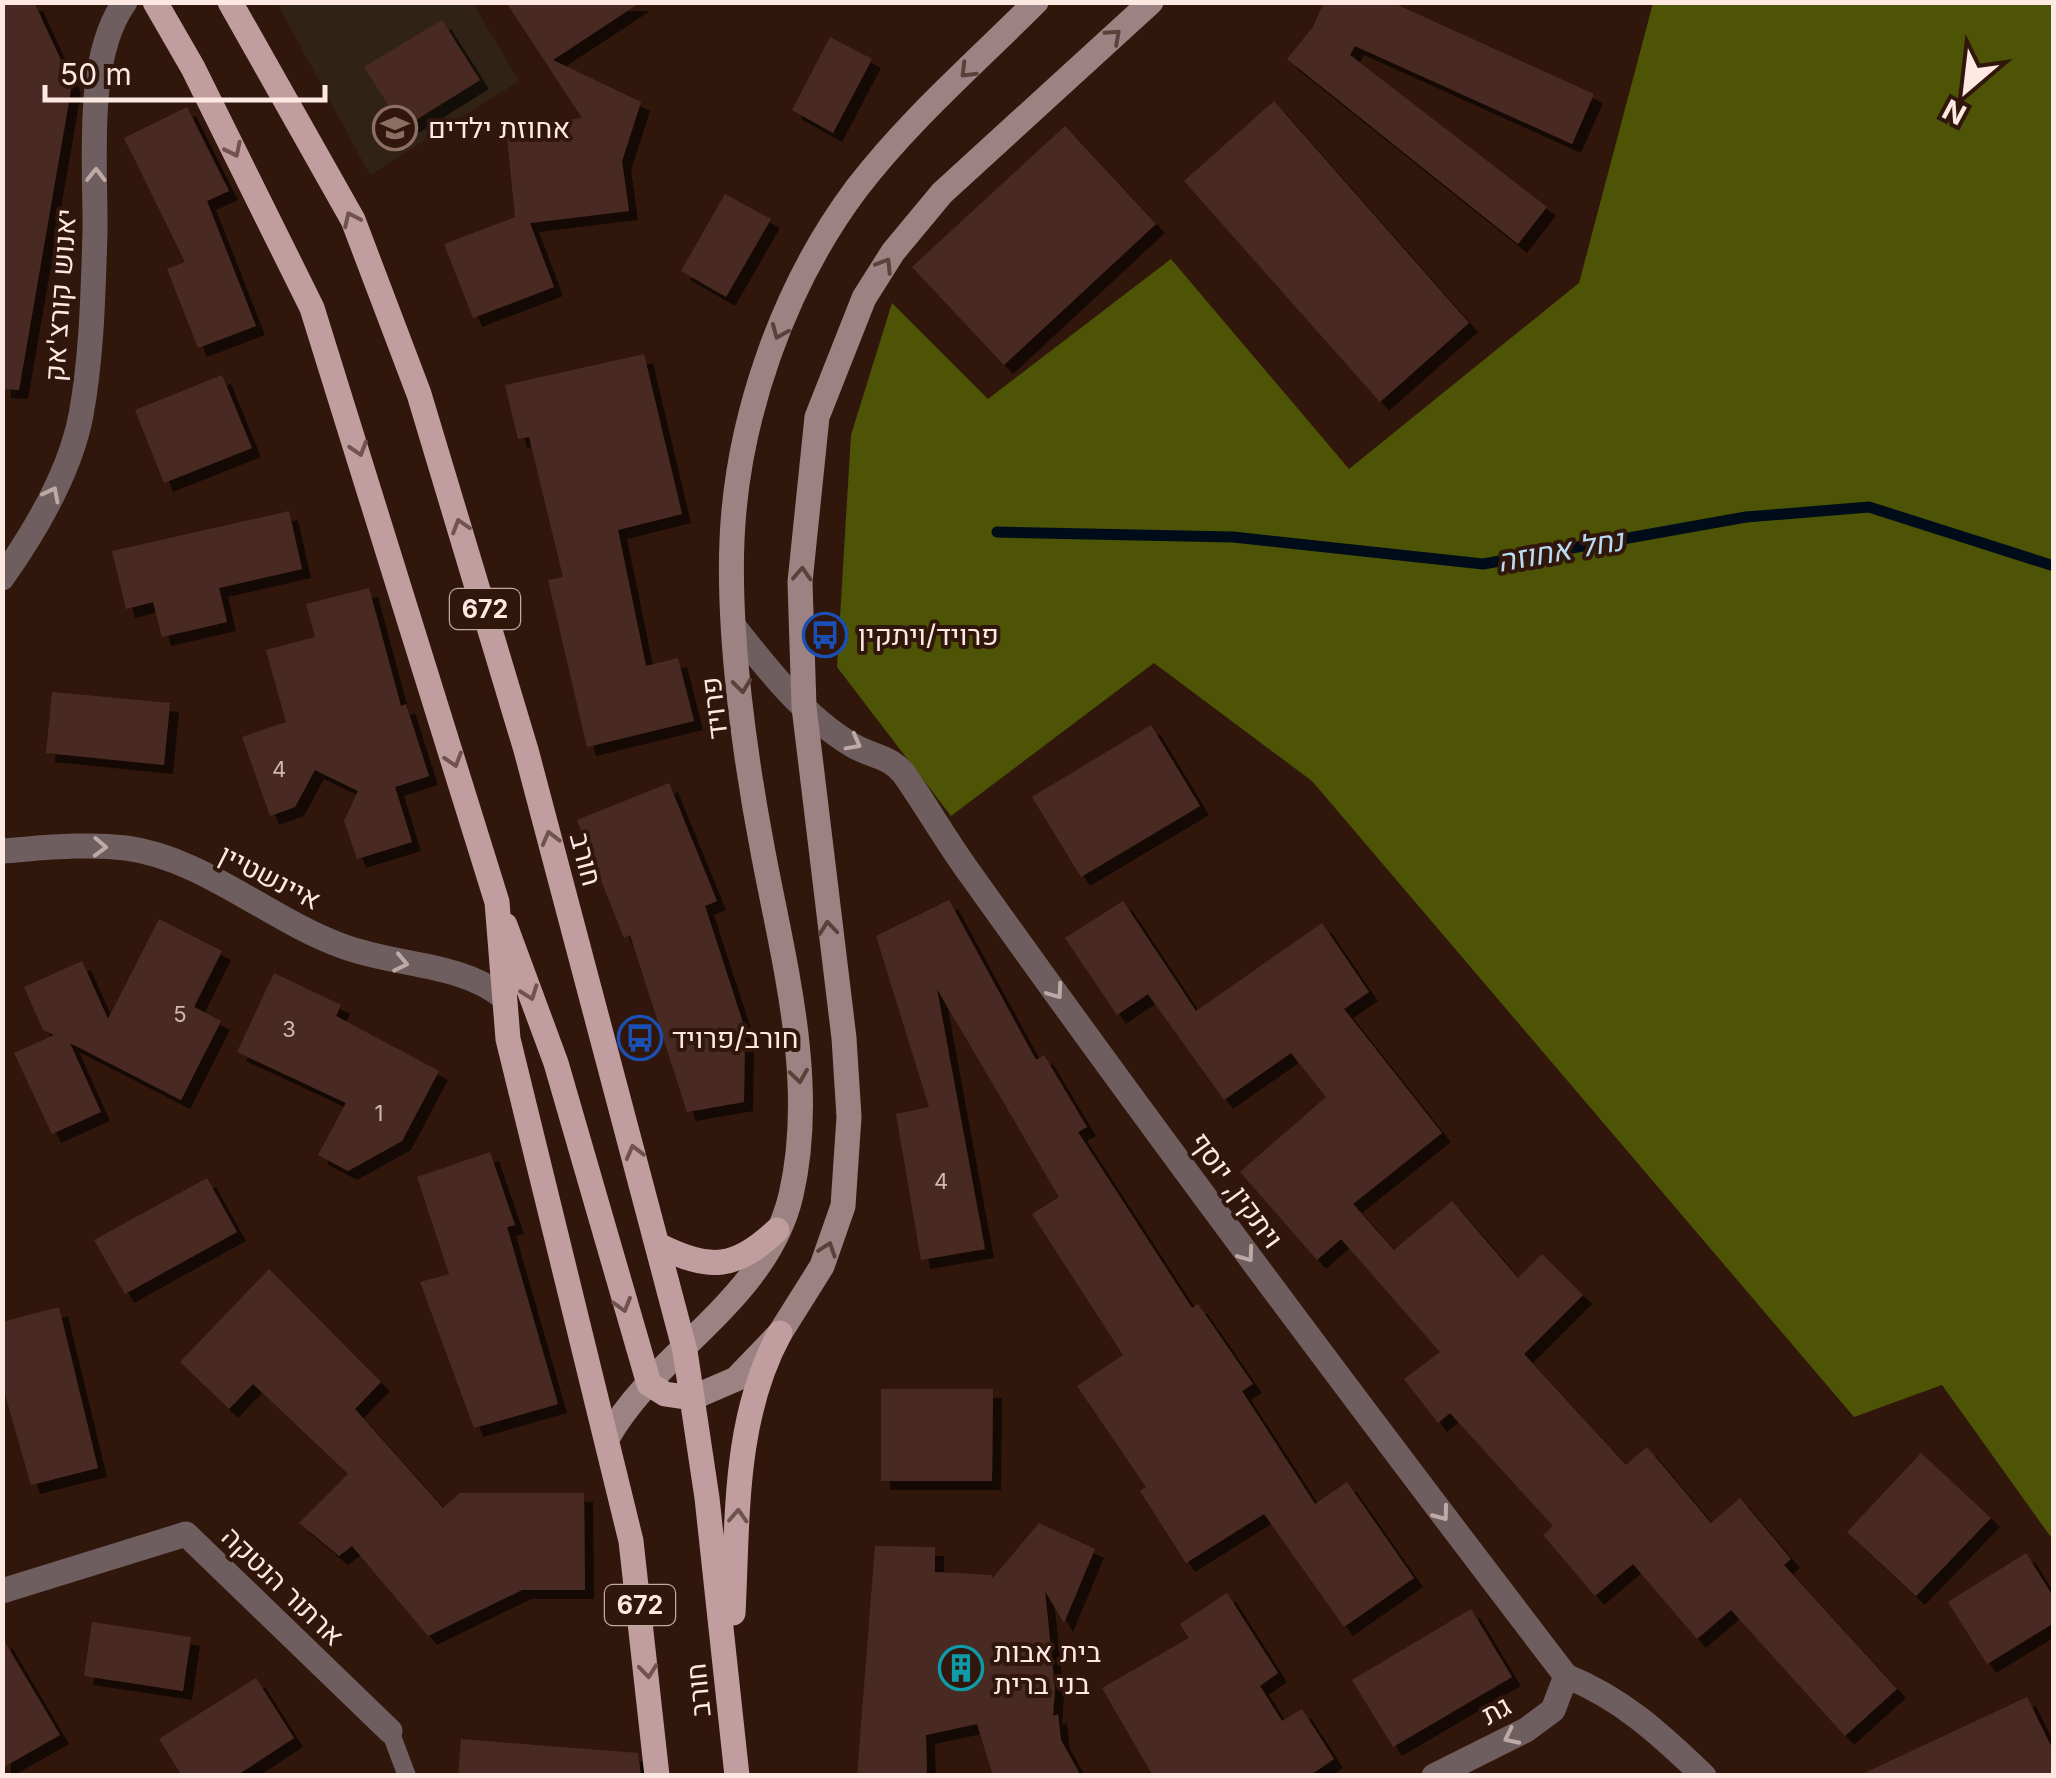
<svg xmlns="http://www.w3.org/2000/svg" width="2056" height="1778" font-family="Inter,Heebo,sans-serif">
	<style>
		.education { fill: #302315 }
		.forest { fill: #4d5405 }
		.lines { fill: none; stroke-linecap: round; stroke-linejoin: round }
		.stream { stroke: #000c19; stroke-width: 11 }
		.building { fill: #482b20; filter: url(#shadow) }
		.service { stroke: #6f5e5f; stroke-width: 18 }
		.minor { stroke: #6f5e5f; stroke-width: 25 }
		.secondary { stroke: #9d8283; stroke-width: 25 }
		.primary { stroke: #c09ea0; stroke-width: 25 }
		.oneway { stroke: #5c413b }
		.oneway2 { stroke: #71534e }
		.oneway3 { stroke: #bdaaa7 }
		.labels { text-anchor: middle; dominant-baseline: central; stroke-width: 8; stroke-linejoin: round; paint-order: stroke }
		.number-label { font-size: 22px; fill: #d0bab2 }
		.shield { fill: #31160b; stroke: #c0aaa2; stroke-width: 2.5 }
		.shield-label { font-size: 25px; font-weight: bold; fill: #fde9e2 }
		.poi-label { font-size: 28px; fill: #fde9e2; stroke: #31160b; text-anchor: start }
		.street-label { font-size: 28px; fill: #fde9e2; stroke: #31160b }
		.water-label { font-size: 30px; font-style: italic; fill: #b8daf3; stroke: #31160b }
	</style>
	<defs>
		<filter id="shadow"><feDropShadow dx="9" dy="9" stdDeviation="0" flood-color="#0009"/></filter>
	</defs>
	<rect width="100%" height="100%" fill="#31160b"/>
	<path class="education" d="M 277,3 L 473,3 L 519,81 L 370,175 Z"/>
	<path class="forest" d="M 1653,3 L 2053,3 L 2053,1540 L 1942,1385 L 1854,1417 L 1312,781 L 1154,663 L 951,816 L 837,667 L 851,435 L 892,303 L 988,399 L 1171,259 L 1349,469 L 1579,283 Z"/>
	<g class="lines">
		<path class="stream" d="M 997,532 L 1233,537 L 1483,564 L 1746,517 L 1869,507 L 2054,566"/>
	</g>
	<path class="building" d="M 2,2 L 34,2 L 72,84 L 19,390 L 2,389 Z
		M 506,2 L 641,2 L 553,60 L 641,102 L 622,161 L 629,211 L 530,223 L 554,287 L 473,318 L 444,244 L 515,217 L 506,127 L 582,118 Z
		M 1324,2 L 1391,2 L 1594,94 L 1572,144 L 1355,46 L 1350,55 L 1547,207 L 1518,244 L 1287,59 L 1313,27 Z
		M 442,20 L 480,80 L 403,128 L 364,67 Z
		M 830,37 L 872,59 L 833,133 L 792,110 Z
		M 1274,101 L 1469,323 L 1380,402 L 1184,181 Z
		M 187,107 L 229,191 L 207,201 L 256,326 L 198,348 L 167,269 L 185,262 L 124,138 Z
		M 1065,126 L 1156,224 L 1004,365 L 912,267 Z
		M 725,194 L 771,219 L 726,297 L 681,271 Z
		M 644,354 L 682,514 L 618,530 L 646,666 L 678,658 L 694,721 L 587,747 L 548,580 L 563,577 L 529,437 L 518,439 L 505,385 Z
		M 222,375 L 252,448 L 164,483 L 135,410 Z
		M 289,511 L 302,569 L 219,588 L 227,622 L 162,637 L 153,602 L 126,609 L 112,551 Z
		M 369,588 L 401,706 L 406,704 L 429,776 L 395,787 L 412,842 L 357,859 L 344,821 L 358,791 L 315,770 L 295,807 L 270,816 L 242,737 L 286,722 L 266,650 L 315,637 L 306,604 Z
		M 52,692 L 170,703 L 164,765 L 46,753 Z
		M 1151,725 L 1200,806 L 1081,877 L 1032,797 Z
		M 669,783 L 717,901 L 705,906 L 745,1029 L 744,1102 L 687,1112 L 630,935 L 624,938 L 577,820 Z
		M 949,900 L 1036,1060 L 1044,1055 L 1087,1127 L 1078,1132 L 1192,1308 L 1198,1304 L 1253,1384 L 1242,1391 L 1315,1504 L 1347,1482 L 1414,1578 L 1344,1627 L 1264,1514 L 1186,1563 L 1140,1491 L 1146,1487 L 1077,1386 L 1123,1355 L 1032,1214 L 1059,1197 L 937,989 L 985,1249 L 921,1260 L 896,1114 L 929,1107 L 876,936 Z
		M 1123,901 L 1196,1011 L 1322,923 L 1369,992 L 1344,1009 L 1442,1133 L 1353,1204 L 1394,1250 L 1452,1201 L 1518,1278 L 1542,1254 L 1583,1295 L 1524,1354 L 1626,1465 L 1647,1447 L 1711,1523 L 1740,1498 L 1791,1559 L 1784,1565 L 1897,1689 L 1845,1736 L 1731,1610 L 1697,1639 L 1633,1564 L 1595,1596 L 1543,1535 L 1553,1526 L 1450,1413 L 1438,1423 L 1404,1379 L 1440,1352 L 1341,1239 L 1317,1260 L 1240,1172 L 1326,1097 L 1291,1053 L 1224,1100 L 1148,994 L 1117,1015 L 1065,938 Z
		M 159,919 L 222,951 L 194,1007 L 221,1021 L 181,1100 L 70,1043 L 101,1112 L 52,1134 L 14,1053 L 54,1035 L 43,1030 L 24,987 L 82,961 L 108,1019 Z
		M 274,973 L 341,1005 L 336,1016 L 439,1071 L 402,1141 L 348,1171 L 318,1155 L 346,1103 L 237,1052 Z
		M 490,1152 L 515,1225 L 507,1227 L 558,1404 L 474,1428 L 420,1282 L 449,1274 L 417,1177 Z
		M 207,1178 L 237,1232 L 125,1294 L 94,1240 Z
		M 269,1269 L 381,1382 L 355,1409 L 443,1508 L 460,1493 L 584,1493 L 585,1590 L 522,1590 L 428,1636 L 352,1546 L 339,1556 L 299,1523 L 348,1474 L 253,1384 L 229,1409 L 180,1362 Z
		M 59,1307 L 98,1468 L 31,1485 L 2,1384 L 2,1322 Z
		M 881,1389 L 993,1389 L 992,1481 L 881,1481 Z
		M 1921,1453 L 1991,1518 L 1916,1596 L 1847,1532 Z
		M 1039,1523 L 1095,1549 L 1064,1623 L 1045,1591 L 1055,1689 L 1053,1716 L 1058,1714 L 1061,1740 L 1081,1776 L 993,1776 L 977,1724 L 926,1735 L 927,1776 L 857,1776 L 875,1546 L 935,1547 L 935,1572 L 992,1575 L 992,1579 Z
		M 2026,1553 L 2054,1598 L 2054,1623 L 1987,1664 L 1948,1602 Z
		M 1227,1593 L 1278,1673 L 1260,1686 L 1282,1721 L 1302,1709 L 1334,1759 L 1309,1776 L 1153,1776 L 1102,1688 L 1189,1638 L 1180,1624 Z
		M 1471,1609 L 1512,1677 L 1393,1747 L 1352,1680 Z
		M 92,1622 L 191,1637 L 183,1691 L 84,1676 Z
		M 2,1637 L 60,1735 L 2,1768 Z
		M 256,1678 L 294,1738 L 236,1776 L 182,1776 L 159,1739 Z
		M 2027,1697 L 2054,1752 L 2054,1776 L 1858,1776 Z
		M 461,1739 L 638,1753 L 641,1776 L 458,1776 Z"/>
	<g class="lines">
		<path class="service" d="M 390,1731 L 407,1776"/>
		<path class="minor" d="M 2,578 C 36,530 70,473 81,415 C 92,355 93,293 95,233 C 96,166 84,58 125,2
			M 735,628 C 768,670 805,717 852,745 C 870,756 890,756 904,774 C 927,807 947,842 971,875 C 1164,1146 1364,1412 1566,1676 C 1623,1699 1661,1735 1704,1776
			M 2,851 C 43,848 85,843 126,848 C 203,858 270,920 342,946 C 395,966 457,962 502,996
			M 2,1591 L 186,1534 L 390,1731
			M 1434,1776 L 1526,1730 L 1553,1710 L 1566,1676"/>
		<path class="secondary" d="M 692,1398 L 736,1379 L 780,1333 L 822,1266 L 843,1206 L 849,1117 L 844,1038 L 804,707 L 800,582 L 817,417 L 864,298 L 893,252 L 942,193 L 1151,2
			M 608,1437 C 658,1350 767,1299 791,1195 C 817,1083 784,963 763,852 C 745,758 728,636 732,540 C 737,418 784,285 857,188 C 909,120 976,62 1036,2"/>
		<path class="primary" d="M 155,2 L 193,68 L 312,308 L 497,902 L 508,1039 L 631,1541 L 657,1776
			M 230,2 L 353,220 L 419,394 L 526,750 L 685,1351 L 707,1498 L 737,1776
			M 505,925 L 556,1063 L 649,1384 L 665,1394 L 692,1398
			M 660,1246 C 710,1271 736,1269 777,1230
			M 733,1613 C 738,1519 733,1419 780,1333"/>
	</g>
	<defs><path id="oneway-chevron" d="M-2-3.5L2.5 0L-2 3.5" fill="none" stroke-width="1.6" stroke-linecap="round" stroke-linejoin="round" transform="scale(2.5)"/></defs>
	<g class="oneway">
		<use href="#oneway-chevron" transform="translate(1114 36) rotate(-42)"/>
		<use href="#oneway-chevron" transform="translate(967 71) rotate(135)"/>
		<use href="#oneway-chevron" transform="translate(885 265) rotate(-58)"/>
		<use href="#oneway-chevron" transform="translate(779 332) rotate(113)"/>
		<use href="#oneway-chevron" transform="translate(802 574) rotate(-87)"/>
		<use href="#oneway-chevron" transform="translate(742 686) rotate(83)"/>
		<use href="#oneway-chevron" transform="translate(828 928) rotate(-96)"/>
		<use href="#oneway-chevron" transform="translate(799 1076) rotate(82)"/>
		<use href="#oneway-chevron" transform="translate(828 1249) rotate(-71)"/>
	</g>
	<g class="oneway2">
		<use href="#oneway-chevron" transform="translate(234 150) rotate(64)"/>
		<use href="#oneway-chevron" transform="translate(351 219) rotate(-115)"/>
		<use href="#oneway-chevron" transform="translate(359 449) rotate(73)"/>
		<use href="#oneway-chevron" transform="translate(460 526) rotate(-107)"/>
		<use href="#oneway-chevron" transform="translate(454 760) rotate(73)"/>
		<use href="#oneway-chevron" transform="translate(550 838) rotate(-105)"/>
		<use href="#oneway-chevron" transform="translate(530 993) rotate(70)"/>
		<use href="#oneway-chevron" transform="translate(634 1152) rotate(-105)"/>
		<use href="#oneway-chevron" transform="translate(623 1305) rotate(74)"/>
		<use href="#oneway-chevron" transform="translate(738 1516) rotate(-87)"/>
		<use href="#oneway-chevron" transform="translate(648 1671) rotate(84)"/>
	</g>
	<g class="oneway3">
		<use href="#oneway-chevron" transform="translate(96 175) rotate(-89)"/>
		<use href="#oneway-chevron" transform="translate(52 494) rotate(-63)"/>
		<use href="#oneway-chevron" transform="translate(854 743) rotate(28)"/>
		<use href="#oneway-chevron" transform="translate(100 847) rotate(2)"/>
		<use href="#oneway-chevron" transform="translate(401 963) rotate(12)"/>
		<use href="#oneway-chevron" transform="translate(1056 992) rotate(54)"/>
		<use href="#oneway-chevron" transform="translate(1247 1255) rotate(54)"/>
		<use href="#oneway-chevron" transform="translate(1442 1514) rotate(53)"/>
		<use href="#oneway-chevron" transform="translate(1511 1737) rotate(154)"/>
	</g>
	<defs>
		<symbol id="school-ring" viewBox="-11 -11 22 22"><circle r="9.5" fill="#31160b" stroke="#8d6e63" stroke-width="1.5"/><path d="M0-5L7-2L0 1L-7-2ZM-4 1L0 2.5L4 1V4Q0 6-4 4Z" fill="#8d6e63"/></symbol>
		<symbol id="bus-ring" viewBox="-11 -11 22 22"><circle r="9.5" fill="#31160b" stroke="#1a4fb4" stroke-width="1.5"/><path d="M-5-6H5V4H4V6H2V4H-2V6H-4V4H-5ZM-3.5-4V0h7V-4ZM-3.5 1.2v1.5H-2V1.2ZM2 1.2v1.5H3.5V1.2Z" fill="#1a4fb4"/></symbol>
		<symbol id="building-ring" viewBox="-11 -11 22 22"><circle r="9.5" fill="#31160b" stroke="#0f9aa8" stroke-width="1.5"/><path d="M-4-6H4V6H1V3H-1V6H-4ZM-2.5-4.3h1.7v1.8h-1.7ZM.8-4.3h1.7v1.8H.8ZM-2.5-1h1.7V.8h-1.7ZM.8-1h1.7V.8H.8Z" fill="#0f9aa8"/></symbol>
	</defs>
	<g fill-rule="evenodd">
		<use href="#school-ring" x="370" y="103" width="50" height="50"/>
		<use href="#bus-ring" x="800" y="610" width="50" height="50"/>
		<use href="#bus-ring" x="615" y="1013" width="50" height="50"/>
		<use href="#building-ring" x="936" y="1643" width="50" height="50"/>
	</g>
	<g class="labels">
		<g class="number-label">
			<text x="279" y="769">4</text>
			<text x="180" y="1014">5</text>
			<text x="289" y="1029">3</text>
			<text x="379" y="1113">1</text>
			<text x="941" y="1181">4</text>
		</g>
		<g class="shield">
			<rect x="450" y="589" width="70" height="40" rx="8"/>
			<rect x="605" y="1585" width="70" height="40" rx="8"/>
		</g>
		<g class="shield-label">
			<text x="485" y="609">672</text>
			<text x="640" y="1605">672</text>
		</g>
		<g class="poi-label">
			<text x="428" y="128">אחוזת ילדים</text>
			<text x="858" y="635">פרויד/ויתקין</text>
			<text x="672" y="1038">חורב/פרויד</text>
			<text x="994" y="1652">בית אבות<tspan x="994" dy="32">בני ברית</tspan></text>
		</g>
		<g class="street-label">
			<text transform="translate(60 295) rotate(-86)">יאנוש קורצ'אק</text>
			<text transform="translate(714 708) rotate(-97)">פרויד</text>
			<text transform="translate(586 859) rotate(75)">חורב</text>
			<text transform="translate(270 877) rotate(27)">איינשטיין</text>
			<text transform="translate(1237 1190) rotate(54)">ויתקין, יוסף</text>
			<text transform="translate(283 1586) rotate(44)">ארתור הנטקה</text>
			<text transform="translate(698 1690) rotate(-96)">חורב</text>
			<text transform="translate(1496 1710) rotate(-29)">גת</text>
		</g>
		<g class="water-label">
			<text transform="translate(1560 550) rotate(-10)">נחל אחוזה</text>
		</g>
	</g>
	<rect width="2056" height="1778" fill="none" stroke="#fde9e2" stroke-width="10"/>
	<g transform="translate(1966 90) rotate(208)" stroke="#31160b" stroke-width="8" paint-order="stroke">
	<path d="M0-8L18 38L0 25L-18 38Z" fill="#fde9e2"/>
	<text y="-15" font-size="28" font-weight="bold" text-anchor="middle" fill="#fde9e2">N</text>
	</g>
	<path d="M45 85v15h280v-15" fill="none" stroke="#fde9e2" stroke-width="5"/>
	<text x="60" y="85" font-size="30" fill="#fde9e2" stroke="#31160b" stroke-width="8" paint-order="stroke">50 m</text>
</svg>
